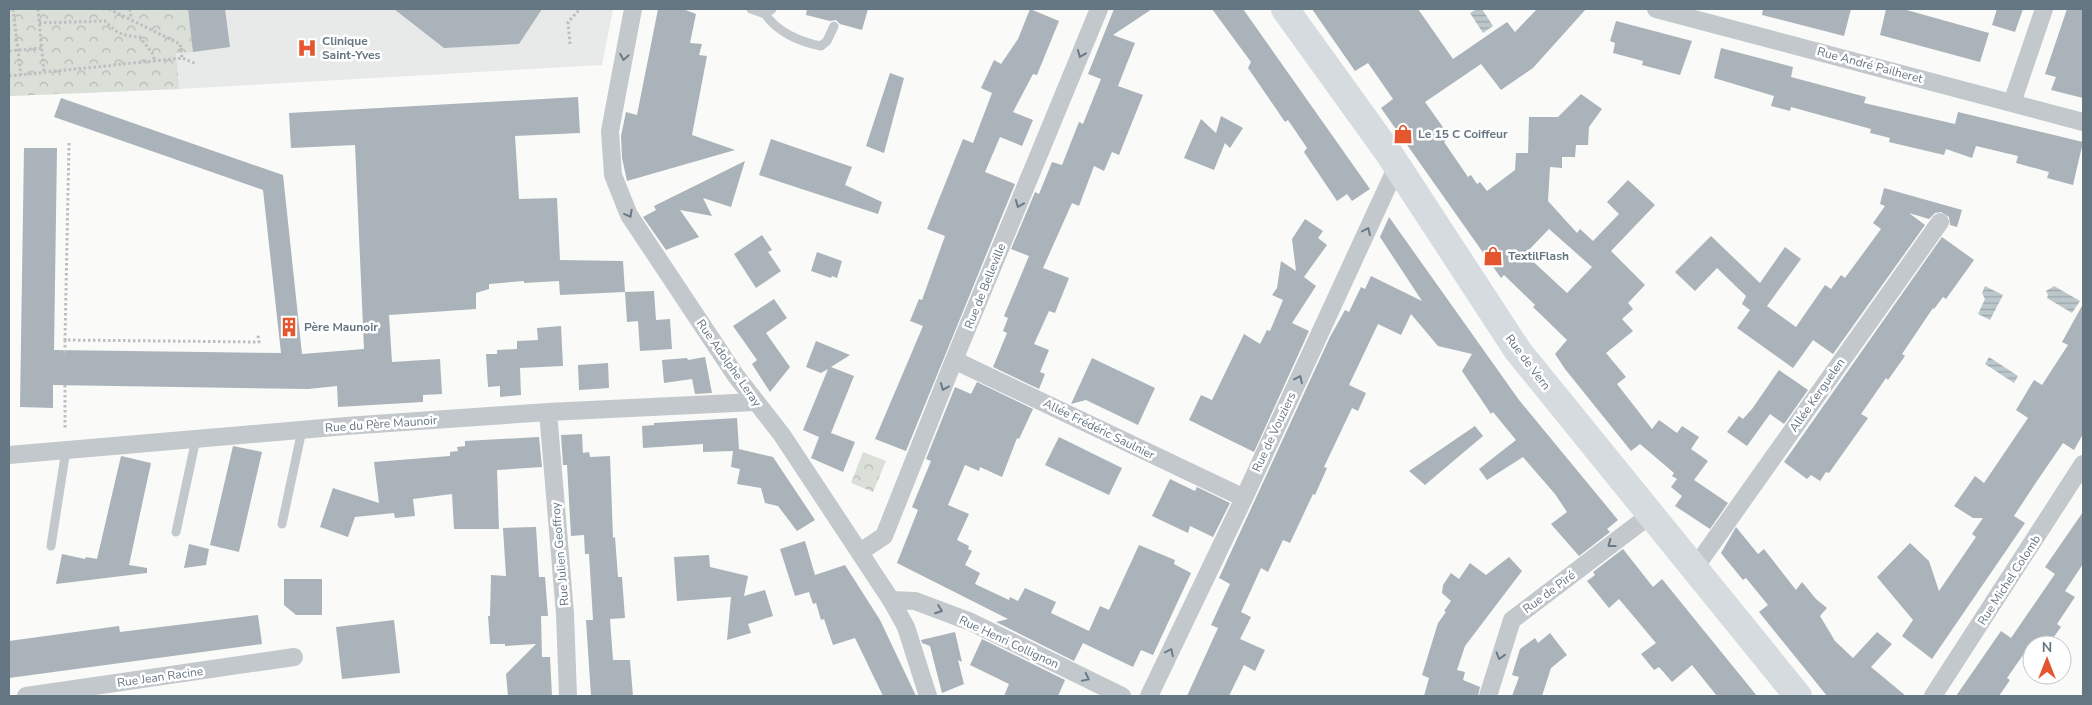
<svg xmlns="http://www.w3.org/2000/svg" width="2092" height="705" font-family="'Nunito Sans',sans-serif">
	<style>
		.built { fill: #e8e9e9 }
		.forest { fill: url(#forest-crowns) }
		.water { fill: url(#water-rules) }
		.building { fill: #aab3b9; fill-rule: evenodd }
		.lines { fill: none; stroke-linecap: round; stroke-linejoin: round }
		.path { stroke: #bbbfc2; stroke-width: 3; stroke-dasharray: 2.5 2.5; stroke-linecap: butt }
		.service { stroke: #c3c8cc; stroke-width: 9 }
		.minor { stroke: #c3c8cc; stroke-width: 18 }
		.primary { stroke: #d6dbdf; stroke-width: 28 }
		.oneway { stroke: #6a7a87 }
		.labels { text-anchor: middle; dominant-baseline: central; stroke-width: 5; stroke-linejoin: round; paint-order: stroke }
		.poi-label { font-size: 12px; font-weight: bold; fill: #657683; stroke: #fff; text-anchor: start }
		.street-label { font-size: 12px; fill: #657683; stroke: #fff }
	</style>
	<defs>
		<pattern id="forest-crowns" width="20" height="18" patternUnits="userSpaceOnUse" patternTransform="scale(1.25)"><rect width="20" height="18" fill="#dadfd7"/><path d="M2 6a3 3 0 1 1 6 0M12 15a3 3 0 1 1 6 0" fill="none" stroke="#b4b9b4"/></pattern>
		<pattern id="water-rules" width="6" height="5" patternUnits="userSpaceOnUse" patternTransform="scale(1.25)"><rect width="6" height="5" fill="#bbc7cb"/><path d="M0 2.5h6" fill="none" stroke="#9ca6aa"/></pattern>
	</defs>
	<rect width="100%" height="100%" fill="#fafaf8"/>
	<path class="built" d="M 9,9 L 613,9 L 602,65 L 179,89 L 9,96 Z"/>
	<path class="forest" d="M 9,9 L 188,9 L 193,52 L 176,53 L 179,89 L 9,96 Z
		M 863,452 L 886,461 L 873,492 L 851,483 Z"/>
	<path class="water" d="M 1477,9 L 1482,9 L 1493,26 L 1483,33 L 1470,13 Z
		M 1985,286 L 2003,295 L 1990,320 L 1978,314 L 1985,299 L 1982,293 Z
		M 2054,286 L 2080,301 L 2072,313 L 2047,298 L 2048,295 L 2046,291 Z
		M 1989,357 L 2018,376 L 2014,383 L 1985,364 Z"/>
	<path class="building" d="M 188,9 L 225,9 L 230,47 L 193,52 Z
		M 394,9 L 542,9 L 519,44 L 444,48 Z
		M 658,9 L 683,9 L 696,14 L 690,43 L 702,44 L 699,55 L 707,56 L 692,135 L 735,150 L 627,181 L 622,158 L 621,136 L 626,112 L 637,115 Z
		M 807,9 L 868,9 L 862,30 L 840,24 L 836,20 L 830,21 L 806,15 Z
		M 1030,9 L 1059,21 L 1037,75 L 1033,74 L 1013,112 L 1033,120 L 1022,146 L 1000,137 L 985,172 L 1015,184 L 906,451 L 875,439 L 923,326 L 910,321 L 919,299 L 922,300 L 945,236 L 927,229 L 963,139 L 973,143 L 992,93 L 981,88 L 994,60 L 1001,64 L 1018,39 Z
		M 1114,9 L 1152,9 L 1113,35 L 1135,43 L 1118,86 L 1143,95 L 1119,155 L 1112,152 L 1104,171 L 1094,166 L 1079,206 L 1072,203 L 1043,268 L 1069,278 L 1055,313 L 1049,311 L 1034,344 L 1049,350 L 1040,372 L 1045,374 L 1039,389 L 993,367 L 1007,333 L 1003,331 L 1008,318 L 1004,316 L 1029,256 L 1011,249 L 1035,192 L 1039,194 L 1052,162 L 1062,165 L 1079,122 L 1083,124 L 1101,79 L 1088,74 Z
		M 1212,9 L 1243,9 L 1370,189 L 1352,201 L 1347,194 L 1337,201 L 1304,152 L 1307,148 L 1288,120 L 1285,122 L 1248,68 L 1251,62 Z
		M 1312,9 L 1418,9 L 1453,59 L 1507,22 L 1515,32 L 1537,9 L 1586,9 L 1533,68 L 1501,90 L 1481,64 L 1425,102 L 1450,137 L 1444,142 L 1468,177 L 1471,175 L 1477,184 L 1480,182 L 1487,191 L 1515,170 L 1516,153 L 1528,153 L 1529,117 L 1558,117 L 1581,94 L 1602,109 L 1589,127 L 1588,145 L 1576,145 L 1575,157 L 1562,157 L 1562,168 L 1550,167 L 1548,201 L 1577,233 L 1580,229 L 1593,241 L 1619,214 L 1607,202 L 1628,180 L 1655,205 L 1611,251 L 1645,285 L 1628,303 L 1633,309 L 1622,319 L 1633,331 L 1606,353 L 1626,377 L 1617,384 L 1652,429 L 1659,420 L 1677,433 L 1682,426 L 1699,437 L 1691,449 L 1708,461 L 1694,480 L 1728,503 L 1710,529 L 1675,506 L 1682,496 L 1671,487 L 1677,479 L 1672,476 L 1674,473 L 1640,444 L 1631,451 L 1565,369 L 1555,354 L 1567,340 L 1533,307 L 1535,305 L 1504,275 L 1501,278 L 1381,108 L 1393,99 L 1368,63 L 1355,71 ZM 1549,229 L 1592,267 L 1567,293 L 1525,254 Z
		M 1763,9 L 1851,9 L 1844,36 L 1762,15 Z
		M 1886,9 L 1903,9 L 1989,33 L 1980,62 L 1880,35 Z
		M 1997,9 L 2023,9 L 2015,32 L 1992,25 Z
		M 2067,9 L 2083,9 L 2083,98 L 2051,90 L 2056,77 L 2045,74 Z
		M 1616,21 L 1692,41 L 1680,75 L 1642,65 L 1643,61 L 1613,53 L 1615,43 L 1610,41 Z
		M 1721,48 L 1793,67 L 1791,77 L 1866,97 L 1864,103 L 1955,124 L 1958,112 L 2083,142 L 2073,185 L 2047,178 L 2049,172 L 2016,163 L 2018,156 L 1976,146 L 1972,158 L 1946,149 L 1944,155 L 1889,142 L 1890,138 L 1870,133 L 1871,129 L 1791,107 L 1790,111 L 1771,106 L 1774,96 L 1714,78 Z
		M 890,73 L 904,78 L 884,153 L 866,146 Z
		M 578,97 L 580,133 L 515,136 L 519,199 L 557,198 L 560,260 L 623,261 L 625,292 L 560,295 L 559,281 L 524,283 L 524,281 L 489,284 L 489,289 L 476,293 L 476,309 L 389,315 L 392,362 L 440,359 L 442,394 L 423,395 L 423,402 L 338,407 L 337,386 L 308,389 L 53,385 L 53,408 L 20,407 L 24,148 L 57,148 L 54,350 L 281,353 L 263,190 L 54,117 L 61,98 L 283,175 L 302,354 L 364,349 L 355,145 L 291,148 L 289,113 Z
		M 1221,116 L 1243,128 L 1230,148 L 1225,143 L 1214,170 L 1184,158 L 1201,119 L 1216,133 Z
		M 771,139 L 852,167 L 845,185 L 882,202 L 878,214 L 759,175 Z
		M 745,161 L 731,207 L 703,198 L 712,216 L 680,210 L 699,237 L 666,250 L 643,217 L 656,210 L 654,206 Z
		M 1884,188 L 1962,210 L 1957,227 L 1950,225 L 1949,217 L 1941,212 L 1935,213 L 1929,219 L 1909,213 L 1925,225 L 1833,354 L 1813,340 L 1793,368 L 1737,328 L 1750,310 L 1742,304 L 1746,296 L 1717,268 L 1695,291 L 1675,272 L 1711,236 L 1760,283 L 1785,247 L 1801,259 L 1767,306 L 1796,327 L 1825,285 L 1831,289 L 1841,275 L 1845,278 L 1881,229 L 1873,223 L 1885,206 L 1880,204 Z
		M 1389,217 L 1519,400 L 1618,520 L 1607,529 L 1610,532 L 1579,556 L 1551,524 L 1567,512 L 1555,494 L 1523,457 L 1487,480 L 1479,469 L 1516,440 L 1493,412 L 1491,414 L 1462,371 L 1472,354 L 1438,346 L 1411,314 L 1401,335 L 1378,324 L 1349,385 L 1366,393 L 1358,411 L 1352,408 L 1324,467 L 1327,468 L 1315,495 L 1313,494 L 1290,543 L 1283,540 L 1268,572 L 1261,568 L 1241,612 L 1251,617 L 1240,639 L 1265,650 L 1255,671 L 1244,665 L 1229,696 L 1187,696 L 1218,628 L 1211,625 L 1230,584 L 1219,578 L 1330,337 L 1345,310 L 1349,312 L 1361,287 L 1365,289 L 1371,276 L 1422,301 L 1380,237 Z
		M 1305,219 L 1323,231 L 1318,238 L 1327,245 L 1304,277 L 1316,286 L 1292,323 L 1309,331 L 1254,452 L 1189,420 L 1201,395 L 1212,400 L 1244,334 L 1260,344 L 1267,330 L 1270,331 L 1283,300 L 1272,295 L 1277,288 L 1281,261 L 1296,271 L 1292,239 Z
		M 762,235 L 772,250 L 768,252 L 781,271 L 756,288 L 734,254 Z
		M 1942,237 L 1974,260 L 1946,299 L 1943,297 L 1934,309 L 1933,308 L 1902,354 L 1905,356 L 1888,380 L 1886,378 L 1861,414 L 1868,418 L 1829,473 L 1826,472 L 1820,481 L 1811,475 L 1807,479 L 1784,462 Z
		M 817,252 L 842,261 L 837,278 L 832,276 L 831,278 L 811,271 Z
		M 654,291 L 656,320 L 670,319 L 672,349 L 640,351 L 638,321 L 627,322 L 625,292 Z
		M 774,299 L 787,318 L 766,333 L 790,367 L 770,392 L 752,364 L 757,360 L 733,326 Z
		M 2083,304 L 2083,434 L 2074,450 L 2063,443 L 2037,481 L 2014,516 L 2025,523 L 1932,659 L 1902,636 L 1913,620 L 1877,577 L 1910,543 L 1929,561 L 1939,591 L 1976,537 L 1972,534 L 1983,518 L 1973,518 L 1954,506 L 1975,476 L 1984,483 L 2028,418 L 2016,410 L 2034,380 L 2042,385 L 2068,345 L 2062,342 Z
		M 561,326 L 563,366 L 520,368 L 521,395 L 500,397 L 500,386 L 488,387 L 486,354 L 497,354 L 497,350 L 517,349 L 517,341 L 538,340 L 537,328 Z
		M 816,341 L 850,355 L 831,367 L 854,376 L 831,433 L 855,442 L 843,472 L 811,458 L 819,437 L 803,430 L 828,369 L 821,373 L 806,367 Z
		M 705,357 L 712,393 L 695,394 L 692,379 L 664,383 L 662,360 L 687,358 L 688,360 Z
		M 1092,358 L 1155,388 L 1138,425 L 1086,400 L 1071,404 Z
		M 608,363 L 609,388 L 579,390 L 578,365 Z
		M 1779,370 L 1808,390 L 1784,424 L 1770,414 L 1747,446 L 1727,432 L 1739,416 L 1743,419 L 1752,409 Z
		M 977,382 L 1033,409 L 1019,439 L 1017,438 L 1002,477 L 980,467 L 979,471 L 965,465 L 948,505 L 969,514 L 957,540 L 969,546 L 968,549 L 972,551 L 965,565 L 980,573 L 975,584 L 1009,600 L 1010,597 L 1018,601 L 1025,588 L 1056,602 L 1051,613 L 1089,631 L 1100,606 L 1109,610 L 1139,545 L 1175,560 L 1174,564 L 1191,573 L 1153,655 L 1141,650 L 1133,667 L 1083,643 L 1074,661 L 996,622 L 1008,619 L 897,563 L 918,510 L 912,507 L 931,461 L 926,459 L 955,387 L 971,394 Z
		M 737,418 L 739,449 L 773,457 L 815,520 L 797,531 L 778,506 L 765,503 L 761,488 L 737,484 L 740,469 L 731,467 L 733,451 L 703,452 L 703,444 L 643,448 L 642,426 L 654,425 L 654,423 Z
		M 1475,426 L 1483,436 L 1425,485 L 1409,471 Z
		M 582,434 L 583,453 L 589,452 L 590,457 L 610,456 L 613,538 L 615,537 L 618,577 L 622,577 L 625,618 L 610,619 L 613,660 L 630,660 L 633,696 L 591,696 L 586,620 L 593,620 L 589,554 L 585,554 L 584,535 L 571,536 L 567,465 L 563,465 L 561,435 Z
		M 539,437 L 542,467 L 497,470 L 499,529 L 454,529 L 452,494 L 413,499 L 415,516 L 395,518 L 394,513 L 355,517 L 348,537 L 320,527 L 333,488 L 379,503 L 374,462 L 450,456 L 450,452 L 458,451 L 457,447 L 465,446 L 465,441 Z
		M 1059,437 L 1122,468 L 1109,495 L 1045,465 Z
		M 233,446 L 262,452 L 239,552 L 210,545 Z
		M 121,456 L 151,463 L 129,565 L 147,568 L 147,573 L 56,584 L 62,554 L 85,559 L 86,557 L 97,559 Z
		M 1170,479 L 1195,491 L 1197,487 L 1230,503 L 1213,537 L 1190,526 L 1188,533 L 1152,516 Z
		M 2083,512 L 2083,564 L 2065,591 L 2075,597 L 2057,624 L 2061,627 L 2048,645 L 2030,645 L 2007,678 L 2010,680 L 1999,696 L 1956,696 L 2001,631 L 2011,638 L 2055,574 L 2045,567 Z
		M 536,527 L 539,577 L 545,577 L 548,616 L 541,616 L 542,657 L 550,657 L 552,696 L 508,696 L 506,674 L 536,644 L 505,646 L 505,644 L 490,644 L 488,616 L 490,616 L 491,575 L 506,576 L 503,528 Z
		M 1736,527 L 1758,554 L 1764,549 L 1796,590 L 1802,582 L 1816,599 L 1827,608 L 1820,616 L 1835,641 L 1853,658 L 1877,632 L 1892,644 L 1871,667 L 1906,696 L 1827,696 L 1759,612 L 1768,605 L 1746,578 L 1743,580 L 1721,553 Z
		M 805,541 L 815,575 L 845,565 L 880,620 L 916,696 L 883,696 L 855,638 L 833,645 L 824,619 L 821,620 L 816,603 L 813,604 L 809,592 L 795,596 L 780,549 Z
		M 189,544 L 209,549 L 206,565 L 184,568 Z
		M 1623,549 L 1653,587 L 1662,579 L 1757,696 L 1717,696 L 1692,665 L 1672,682 L 1659,667 L 1654,670 L 1641,654 L 1656,643 L 1619,599 L 1609,608 L 1587,581 L 1595,575 L 1593,572 Z
		M 709,555 L 710,567 L 748,576 L 744,596 L 765,590 L 773,616 L 748,624 L 751,633 L 727,640 L 731,597 L 677,601 L 674,557 Z
		M 1509,557 L 1522,571 L 1465,646 L 1457,670 L 1465,672 L 1463,680 L 1480,687 L 1478,696 L 1424,696 L 1429,678 L 1422,675 L 1438,623 L 1446,612 L 1444,611 L 1451,601 L 1442,593 L 1443,585 L 1451,573 L 1459,579 L 1470,563 L 1486,575 Z
		M 284,579 L 322,579 L 322,615 L 296,615 L 284,605 Z
		M 258,615 L 262,644 L 9,678 L 9,641 L 119,626 L 120,632 Z
		M 394,620 L 400,673 L 342,679 L 336,627 Z
		M 955,632 L 962,662 L 958,660 L 964,684 L 942,693 L 930,646 L 922,643 L 921,640 Z
		M 1550,633 L 1567,655 L 1551,668 L 1542,696 L 1512,696 L 1519,677 L 1512,675 L 1520,649 L 1535,638 L 1538,643 Z
		M 982,639 L 1065,680 L 1058,696 L 1004,696 L 1009,684 L 970,665 Z"/>
	<g class="lines">
		<path class="path" d="M 13,9 L 21,75
			M 38,9 L 44,72
			M 109,9 L 180,44 L 182,58
			M 130,9 L 131,19
			M 39,23 L 105,21 C 119,35 121,35 140,37 L 152,53 L 155,61
			M 570,44 L 568,22 L 580,9
			M 9,51 L 42,48
			M 9,76 L 182,58 L 197,64
			M 69,143 L 65,340 L 259,342 L 258,335
			M 65,340 L 65,356
			M 65,385 L 65,429"/>
		<path class="service" d="M 751,9 L 765,14 L 772,9
			M 765,14 C 777,32 800,42 821,46 L 827,41 L 834,26
			M 282,524 L 302,430
			M 176,532 L 196,439
			M 51,546 L 66,450"/>
		<path class="minor" d="M 633,9 L 610,131 L 613,175 L 629,215 L 736,376 L 782,435 L 891,600 L 906,627 L 928,696
			M 1656,9 L 2083,122
			M 2012,103 L 2044,9
			M 954,360 L 1244,498
			M 548,412 L 565,614 L 568,696
			M 9,455 L 346,426 L 548,412 L 755,402
			M 860,552 L 884,536 L 954,360 L 1099,9
			M 1694,569 L 1940,222
			M 891,600 L 915,601 L 971,622 L 1122,696
			M 26,696 L 294,657
			M 1149,696 L 1244,498 L 1397,166
			M 1488,696 L 1512,620 L 1650,515
			M 1933,696 L 2083,464"/>
		<path class="primary" d="M 1285,9 L 1388,152 L 1518,351 L 1798,696"/>
	</g>
	<defs><path id="oneway-chevron" d="M-2-3.5L2.5 0L-2 3.5" fill="none" stroke-width="1.6" stroke-linecap="round" stroke-linejoin="round" transform="scale(1.25)"/></defs>
	<g class="oneway">
		<use href="#oneway-chevron" transform="translate(1081 54) rotate(112)"/>
		<use href="#oneway-chevron" transform="translate(624 57) rotate(100)"/>
		<use href="#oneway-chevron" transform="translate(1019 204) rotate(112)"/>
		<use href="#oneway-chevron" transform="translate(629 214) rotate(61)"/>
		<use href="#oneway-chevron" transform="translate(1367 231) rotate(-65)"/>
		<use href="#oneway-chevron" transform="translate(1299 379) rotate(-65)"/>
		<use href="#oneway-chevron" transform="translate(944 387) rotate(112)"/>
		<use href="#oneway-chevron" transform="translate(1611 544) rotate(143)"/>
		<use href="#oneway-chevron" transform="translate(939 610) rotate(20)"/>
		<use href="#oneway-chevron" transform="translate(1170 652) rotate(-64)"/>
		<use href="#oneway-chevron" transform="translate(1500 656) rotate(107)"/>
		<use href="#oneway-chevron" transform="translate(1086 678) rotate(26)"/>
	</g>
	<defs>
		<symbol id="hospital-bare" viewBox="-9 -9 18 18"><path d="M-5-5h3v3.5h4V-5h3V5h-3V1.5h-4V5h-3Z" fill="#e4572e" stroke="#fff" stroke-width="2.5" paint-order="stroke"/></symbol>
		<symbol id="shop-bare" viewBox="-9 -9 18 18"><path d="M-5-2.5h2.3a2.7 3.5 0 0 1 5.4 0H5L5.5 6h-11ZM-1.5-2.5h3a1.5 2.3 0 0 0-3 0Z" fill="#e4572e" stroke="#fff" stroke-width="2.5" paint-order="stroke"/></symbol>
		<symbol id="building-bare" viewBox="-9 -9 18 18"><path d="M-4-6H4V6H1V3H-1V6H-4ZM-2.5-4.3h1.7v1.8h-1.7ZM.8-4.3h1.7v1.8H.8ZM-2.5-1h1.7V.8h-1.7ZM.8-1h1.7V.8H.8Z" fill="#e4572e" stroke="#fff" stroke-width="2.5" paint-order="stroke"/></symbol>
	</defs>
	<g fill-rule="evenodd">
		<use href="#hospital-bare" x="293" y="34" width="28" height="28"/>
		<use href="#shop-bare" x="1389" y="120" width="28" height="28"/>
		<use href="#shop-bare" x="1479" y="242" width="28" height="28"/>
		<use href="#building-bare" x="275" y="313" width="28" height="28"/>
	</g>
	<g class="labels">
		<g class="poi-label">
			<text x="322" y="41">Clinique<tspan x="322" dy="14">Saint-Yves</tspan></text>
			<text x="1418" y="134">Le 15 C Coiffeur</text>
			<text x="1508" y="256">TextilFlash</text>
			<text x="304" y="327">Père Maunoir</text>
		</g>
		<g class="street-label">
			<text transform="translate(1870 65) rotate(15)">Rue André Pailheret</text>
			<text transform="translate(985 286) rotate(-68)">Rue de Belleville</text>
			<text transform="translate(1528 362) rotate(53)">Rue de Vern</text>
			<text transform="translate(729 363) rotate(55)">Rue Adolphe Leray</text>
			<text transform="translate(1817 395) rotate(-55)">Allée Kerguelen</text>
			<text transform="translate(381 424) rotate(-4)">Rue du Père Maunoir</text>
			<text transform="translate(1099 429) rotate(26)">Allée Frédéric Saulnier</text>
			<text transform="translate(1274 432) rotate(-65)">Rue de Vouziers</text>
			<text transform="translate(560 554) rotate(-95)">Rue Julien Geoffroy</text>
			<text transform="translate(2009 580) rotate(-57)">Rue Michel Colomb</text>
			<text transform="translate(1549 592) rotate(-37)">Rue de Piré</text>
			<text transform="translate(1009 642) rotate(25)">Rue Henri Collignon</text>
			<text transform="translate(160 677) rotate(-8)">Rue Jean Racine</text>
		</g>
	</g>
	<rect width="2092" height="705" fill="none" stroke="#657683" stroke-width="20"/>
	<g transform="translate(2047 660)"><circle r="24" fill="#ffffff" stroke="#c1c8cd"/>
	<path d="M0-4L9 19L0 12L-9 19Z" fill="#e4572e"/>
	<text y="-8" font-size="14" font-weight="bold" text-anchor="middle" fill="#657683">N</text>
	</g>
</svg>
